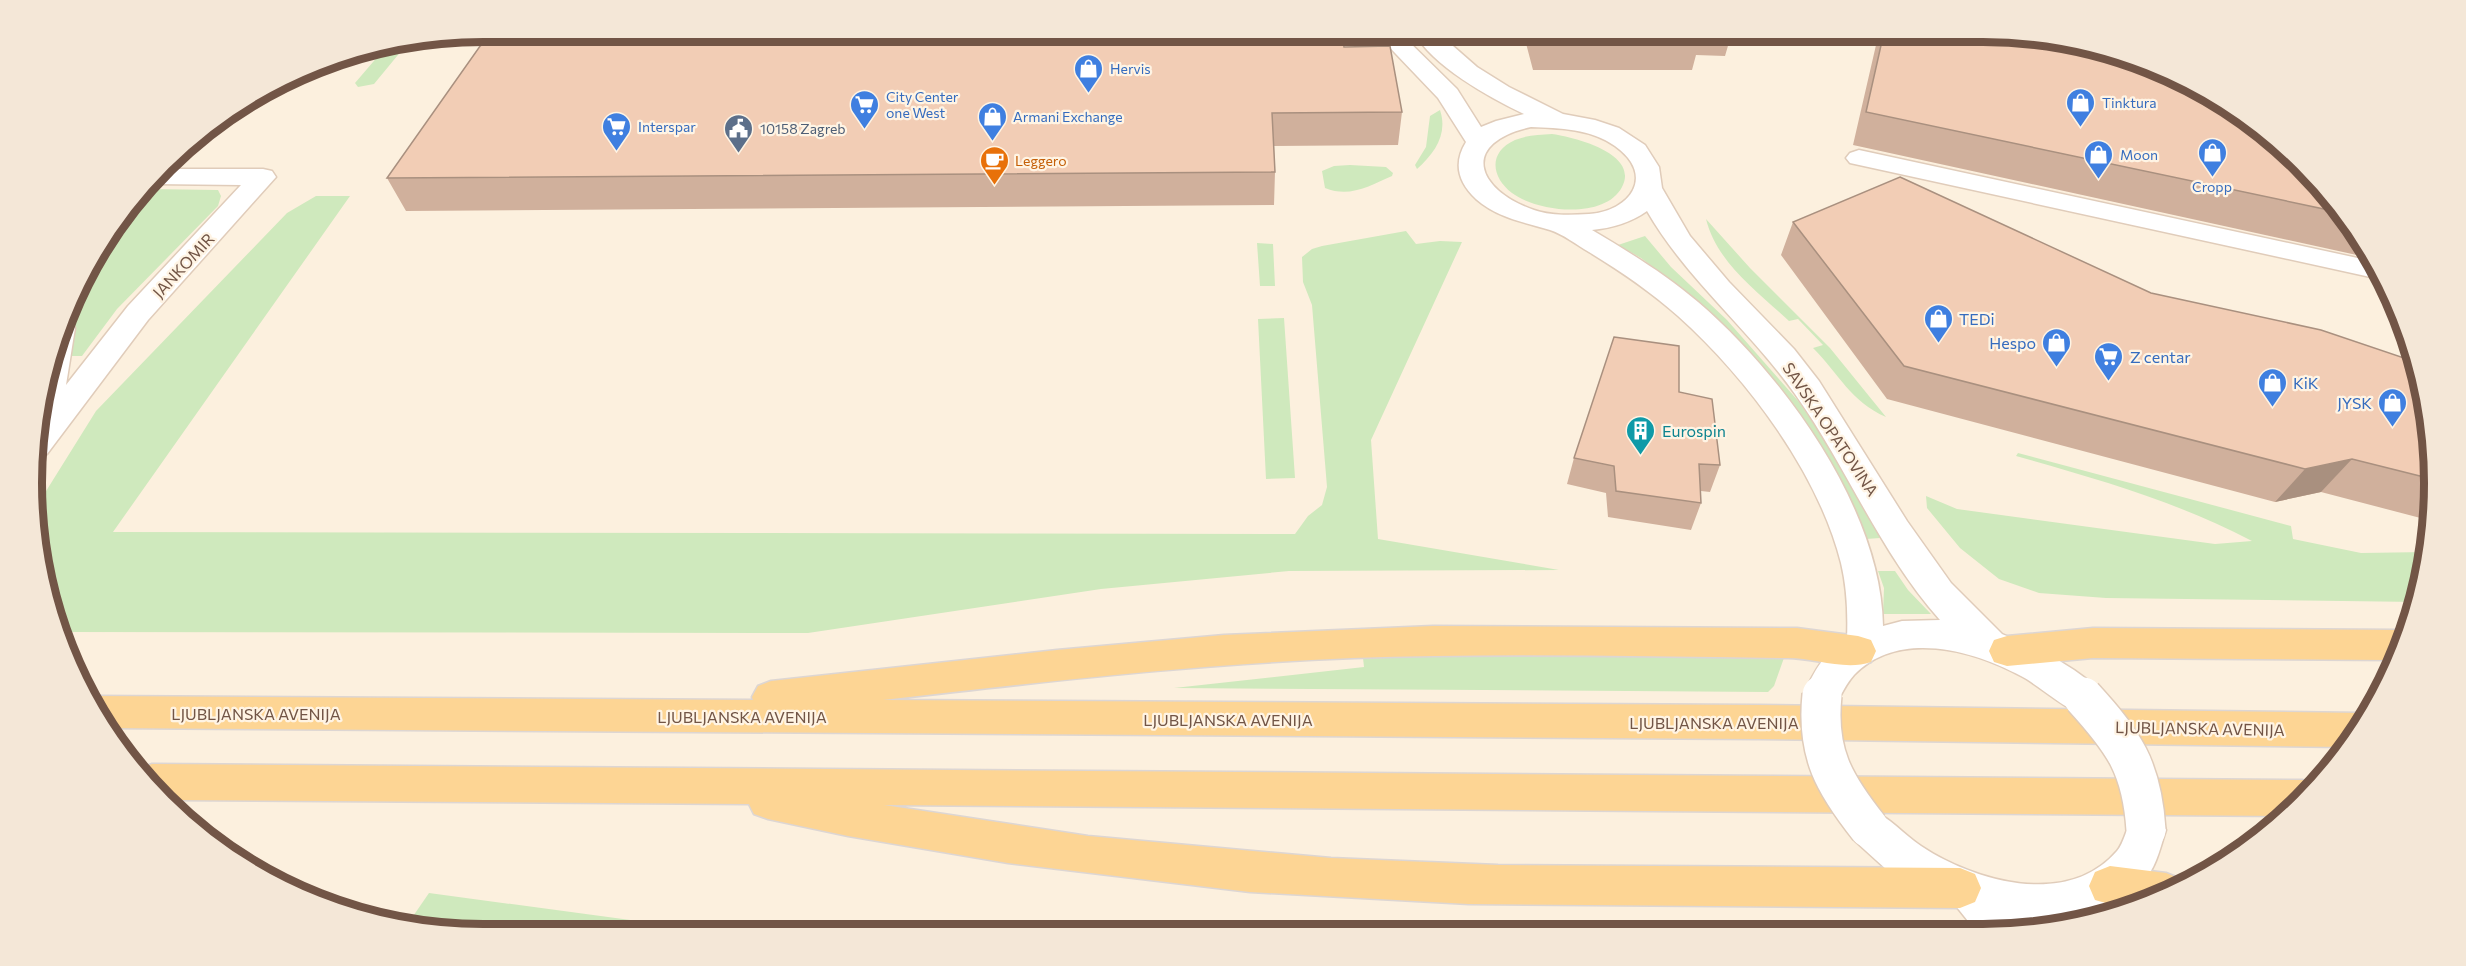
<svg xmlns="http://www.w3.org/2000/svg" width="2466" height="966" font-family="Commissioner,sans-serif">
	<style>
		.green { fill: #cfe9bd }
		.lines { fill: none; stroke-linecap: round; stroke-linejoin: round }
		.minor-casing { stroke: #e0ccba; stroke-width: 3 }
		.major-casing { stroke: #ddd6d3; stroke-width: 3 }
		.minor { fill: #fff; fill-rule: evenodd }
		.major { fill: #fdd594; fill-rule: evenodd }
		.minor-bridge-casing { stroke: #e0ccba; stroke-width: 42; stroke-linecap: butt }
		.minor-bridge { stroke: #fff; stroke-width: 39 }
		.wall { fill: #d0b09c }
		.shaded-wall { fill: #a9907f }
		.building { fill: #f2cdb5; stroke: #a9907f; stroke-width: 1.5 }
		.labels { text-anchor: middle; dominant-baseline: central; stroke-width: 4.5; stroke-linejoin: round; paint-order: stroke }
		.far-shop-label { font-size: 14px; fill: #366cbe; stroke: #fff4e4; text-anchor: start }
		.far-service-label { font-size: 14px; fill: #4e5e75; stroke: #fff4e4; text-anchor: start }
		.far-food-label { font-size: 14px; fill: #c56008; stroke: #fff4e4; text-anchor: start }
		.street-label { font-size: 16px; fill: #725546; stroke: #fff4e4 }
		.shop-label { font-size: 16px; fill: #366cbe; stroke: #fff4e4; text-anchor: start }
		.culture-label { font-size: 16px; fill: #0d838f; stroke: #fff4e4; text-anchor: start }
		.rim { fill: none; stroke: #725546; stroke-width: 8 }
	</style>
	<rect width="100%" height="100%" fill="#fcf0de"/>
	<path class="green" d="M 407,44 L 374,84 L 358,87 L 355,83 L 385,48 Z
		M 1440,110 C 1448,134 1435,153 1417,169 L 1415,165 L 1426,147 L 1430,116 Z
		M 1552,134 C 1573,137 1640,153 1622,187 C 1605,220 1537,212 1512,193 C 1491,177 1488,152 1515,140 C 1527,135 1539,135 1552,134 Z
		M 1350,165 L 1386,167 L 1393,173 L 1392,176 C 1369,186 1350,198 1325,188 L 1322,171 L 1334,166 Z
		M 148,189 L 218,190 L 221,196 L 218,206 L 117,309 L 82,356 L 71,356 C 65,348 67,341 67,330 C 69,274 114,230 148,189 Z
		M 316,196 L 350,196 L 113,532 L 1295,534 L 1308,516 L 1322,505 L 1327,487 L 1312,305 L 1303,282 L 1302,257 L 1312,249 L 1322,246 L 1406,231 L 1416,244 L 1440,241 L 1462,242 L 1371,440 L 1378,539 L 1559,570 L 1289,571 L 1101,589 L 808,633 L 59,632 L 40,571 L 38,504 L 96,411 L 287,213 Z
		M 1706,219 L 1750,268 L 1830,348 L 1886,417 C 1850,401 1840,375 1813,348 L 1823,345 L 1798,319 L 1789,321 C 1757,291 1717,263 1706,219 Z
		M 1645,236 L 1671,267 L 1727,320 L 1800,403 L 1856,489 L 1880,538 L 1866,539 L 1843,495 L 1700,308 L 1665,276 L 1641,258 L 1618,245 Z
		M 1257,243 L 1273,244 L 1275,286 L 1260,286 Z
		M 1284,318 L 1295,478 L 1266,479 L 1258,319 Z
		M 2018,453 L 2291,526 L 2293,539 L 2361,553 L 2427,552 L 2419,600 L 2418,602 L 2106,598 L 2039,593 L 1999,579 L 1960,548 L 1927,508 L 1926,496 L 1957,509 L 2215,544 L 2252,541 C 2178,502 2097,479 2016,456 Z
		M 1878,571 L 1895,571 L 1908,590 L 1931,614 L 1883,614 L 1884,588 Z
		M 1535,653 L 1785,655 L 1774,686 L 1768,692 L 1174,688 L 1364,667 L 1363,658 Z
		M 429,893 L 734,934 L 483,934 L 407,925 Z"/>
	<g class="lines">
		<defs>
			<path id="minor" d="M 1375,32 L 1399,32 L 1457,89 L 1481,127 L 1496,121 L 1524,114 C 1490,98 1431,65 1414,32 L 1437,32 L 1477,67 L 1509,87 L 1563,114 L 1595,120 L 1619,128 L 1645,145 L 1659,167 L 1662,188 L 1690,236 L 1729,282 L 1794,349 L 1819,381 L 1907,521 L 1951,583 L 2002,634 L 2050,655 L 2074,670 L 2096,686 L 2102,697 L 2096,708 C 2093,710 2087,713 2083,713 C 2069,713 2036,683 2021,676 C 1973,650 1898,629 1854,675 C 1846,684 1841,695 1835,706 L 1822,711 L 1809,706 L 1803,695 C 1814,672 1824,652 1847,639 C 1848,614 1847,588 1841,563 C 1818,472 1746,377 1678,316 C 1650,291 1620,271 1589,252 C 1577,245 1563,234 1550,230 C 1523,222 1498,218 1476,199 C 1458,182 1453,163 1466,142 L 1438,98 ZM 1531,127 C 1560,128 1591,129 1615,146 C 1656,175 1631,211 1589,214 C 1571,215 1551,216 1534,210 C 1476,190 1459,143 1531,127 ZM 1647,211 C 1687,280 1749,329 1795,394 C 1847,467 1880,553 1940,620 L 1902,621 L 1883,626 C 1881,509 1784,376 1698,302 C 1665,274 1629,252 1592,230 C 1612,228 1630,223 1647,211 Z
				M 1859,150 L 2376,262 L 2384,280 L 1850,163 L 1846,158 L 1850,153 Z
				M 164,169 L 263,169 L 272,171 L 276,177 L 148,320 L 47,454 L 37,458 L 35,424 L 56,338 L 64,319 L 70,321 L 75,328 L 66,385 L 128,306 L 241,185 L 153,184 Z
				M 1869,809 C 1890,817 1903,834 1921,846 C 1975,882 2068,908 2117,851 C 2124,843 2127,827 2132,817 L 2146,811 L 2160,817 L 2166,830 C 2161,845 2157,864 2147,877 C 2118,915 2065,926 2021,922 L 2024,931 L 1976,931 L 1956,906 L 1915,887 L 1887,870 L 1855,841 L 1849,828 L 1855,815 Z"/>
			<path id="major" d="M 1433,626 L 1797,628 L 1858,636 L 1871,640 L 1876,651 L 1871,662 C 1845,671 1815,658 1788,658 C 1670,657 1552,654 1434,656 C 1249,658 1066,679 883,700 L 1758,705 L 2360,713 L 2367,716 L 2359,734 L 2347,747 L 1758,739 L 105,728 L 89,698 L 96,696 L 753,700 L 752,697 L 758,686 L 771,681 L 1057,650 L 1224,635 Z
				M 2093,628 L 2399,630 L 2405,632 L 2392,660 L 2093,658 L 2007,666 L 1994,662 L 1989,651 L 1994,640 L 2007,636 Z
				M 152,764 L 2302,780 L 2314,784 L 2286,816 L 884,805 L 1088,836 L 1331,858 L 1498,865 L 1960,868 L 1975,874 L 1981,888 L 1975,902 L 1960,908 L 1469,904 L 1250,892 L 1008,863 L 848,836 L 768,819 L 754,814 L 749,804 L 169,800 L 140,769 Z
				M 2110,866 L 2166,873 L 2181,879 L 2184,887 L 2120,907 L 2095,900 L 2089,886 L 2095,872 Z"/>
		</defs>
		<use href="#minor" class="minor-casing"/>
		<use href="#major" class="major-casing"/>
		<use href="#minor" class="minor"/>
		<use href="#major" class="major"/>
		<defs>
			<path id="minor-bridge" d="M 1822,695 C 1816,753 1834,784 1869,828
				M 2083,697 C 2124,742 2142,767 2146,830"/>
		</defs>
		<use href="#minor-bridge" class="minor-bridge-casing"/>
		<use href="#minor-bridge" class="minor-bridge"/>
	</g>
	<path class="wall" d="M 1523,32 L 1732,32 L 1725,56 L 1696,55 L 1692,70 L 1533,70 Z
		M 1879,32 L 1983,32 L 2323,186 L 2375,259 L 1853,145 Z
		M 1344,47 L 1402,112 L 1398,145 L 1274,146 L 1275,172 L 1274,205 L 406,211 L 387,178 Z
		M 1793,222 L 2431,424 L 2434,513 L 2432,521 L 2321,492 L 2275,502 L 1887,399 L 1781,255 Z
		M 1679,392 L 1720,465 L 1710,492 L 1701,491 L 1701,503 L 1691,530 L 1608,517 L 1606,493 L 1567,484 L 1574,458 Z"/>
	<path class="shaded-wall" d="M 2352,459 L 2321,492 L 2275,502 L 2305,469 Z"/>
	<path class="building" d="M 490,32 L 1342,32 L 1344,47 L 1390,46 L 1402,112 L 1272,113 L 1275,172 L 387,178 Z
		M 1537,32 L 1698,32 L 1701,38 L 1539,38 Z
		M 1884,32 L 1983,32 L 2100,47 L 2183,78 L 2258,125 L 2323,186 L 2343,213 L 1866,112 Z
		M 1900,177 L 2151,293 L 2321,330 L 2416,362 L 2431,424 L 2432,479 L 2352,459 L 2305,469 L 1904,366 L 1793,222 Z
		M 1614,337 L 1679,346 L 1679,392 L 1712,399 L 1720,465 L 1699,464 L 1701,503 L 1616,491 L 1614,466 L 1574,458 Z"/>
	<defs>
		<symbol id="shop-pin" viewBox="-11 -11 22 30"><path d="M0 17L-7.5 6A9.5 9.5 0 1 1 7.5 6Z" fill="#3f7fe0" stroke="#fff4e4"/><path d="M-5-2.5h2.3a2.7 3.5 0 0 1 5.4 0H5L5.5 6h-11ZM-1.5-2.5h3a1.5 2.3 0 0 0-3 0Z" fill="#fff"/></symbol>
		<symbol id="supermarket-pin" viewBox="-11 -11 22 30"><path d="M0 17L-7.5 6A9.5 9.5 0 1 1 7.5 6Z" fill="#3f7fe0" stroke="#fff4e4"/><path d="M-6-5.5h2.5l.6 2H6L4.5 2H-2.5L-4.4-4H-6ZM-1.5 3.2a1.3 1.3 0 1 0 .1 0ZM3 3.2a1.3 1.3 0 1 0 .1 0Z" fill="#fff"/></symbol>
		<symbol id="civic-pin" viewBox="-11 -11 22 30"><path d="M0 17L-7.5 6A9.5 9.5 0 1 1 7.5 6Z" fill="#5c6f8a" stroke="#fff4e4"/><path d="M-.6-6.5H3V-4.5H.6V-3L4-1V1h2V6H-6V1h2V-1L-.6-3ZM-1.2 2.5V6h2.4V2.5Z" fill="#fff"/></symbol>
		<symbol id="cafe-pin" viewBox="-11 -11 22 30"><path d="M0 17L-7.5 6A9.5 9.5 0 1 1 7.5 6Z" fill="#e8710a" stroke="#fff4e4"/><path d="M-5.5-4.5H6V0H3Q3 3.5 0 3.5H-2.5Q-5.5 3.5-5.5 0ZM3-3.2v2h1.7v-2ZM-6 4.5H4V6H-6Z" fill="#fff"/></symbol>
		<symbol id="building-pin" viewBox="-11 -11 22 30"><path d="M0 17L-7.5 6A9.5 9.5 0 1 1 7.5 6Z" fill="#0f9aa8" stroke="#fff4e4"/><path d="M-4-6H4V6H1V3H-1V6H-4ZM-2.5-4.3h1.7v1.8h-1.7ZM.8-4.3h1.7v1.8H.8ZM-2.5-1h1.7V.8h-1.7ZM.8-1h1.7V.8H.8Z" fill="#fff"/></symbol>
	</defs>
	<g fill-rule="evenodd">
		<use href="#shop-pin" x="1072" y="52" width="33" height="45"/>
		<use href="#shop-pin" x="2064" y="86" width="33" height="45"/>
		<use href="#supermarket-pin" x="848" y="88" width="33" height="45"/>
		<use href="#shop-pin" x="976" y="100" width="33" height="45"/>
		<use href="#supermarket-pin" x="600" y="110" width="33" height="45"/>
		<use href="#civic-pin" x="722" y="112" width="33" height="45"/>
		<use href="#shop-pin" x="2196" y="136" width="33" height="45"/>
		<use href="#shop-pin" x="2082" y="138" width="33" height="45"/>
		<use href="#cafe-pin" x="978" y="144" width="33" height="45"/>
		<use href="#shop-pin" x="1922" y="302" width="33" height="45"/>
		<use href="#shop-pin" x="2040" y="326" width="33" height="45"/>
		<use href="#supermarket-pin" x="2092" y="340" width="33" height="45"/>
		<use href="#shop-pin" x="2256" y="366" width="33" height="45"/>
		<use href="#shop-pin" x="2376" y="386" width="33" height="45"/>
		<use href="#building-pin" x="1624" y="414" width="33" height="45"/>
	</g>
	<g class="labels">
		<g class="far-shop-label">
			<text x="1110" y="68">Hervis</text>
			<text x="886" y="96">City Center<tspan x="886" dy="16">one West</tspan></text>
			<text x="2102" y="102">Tinktura</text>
			<text x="1013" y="116">Armani Exchange</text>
			<text x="638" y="126">Interspar</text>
			<text x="2120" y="154">Moon</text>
			<text x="2212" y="186" text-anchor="middle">Cropp</text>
		</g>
		<g class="far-service-label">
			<text x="760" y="128">10158 Zagreb</text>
		</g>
		<g class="far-food-label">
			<text x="1015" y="160">Leggero</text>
		</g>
		<g class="street-label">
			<text transform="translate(183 265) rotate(-47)">JANKOMIR</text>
			<text transform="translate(1831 429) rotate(56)">SAVSKA OPATOVINA</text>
			<text x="256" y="713">LJUBLJANSKA AVENIJA</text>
			<text x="742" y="716">LJUBLJANSKA AVENIJA</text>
			<text x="1228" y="719">LJUBLJANSKA AVENIJA</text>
			<text x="1714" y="722">LJUBLJANSKA AVENIJA</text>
			<text transform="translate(2200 728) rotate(1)">LJUBLJANSKA AVENIJA</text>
		</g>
		<g class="shop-label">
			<text x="1959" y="318">TEDi</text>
			<text x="2036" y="342" text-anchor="end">Hespo</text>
			<text x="2130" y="356">Z centar</text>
			<text x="2293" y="382">KiK</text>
			<text x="2372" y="402" text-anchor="end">JYSK</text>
		</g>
		<g class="culture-label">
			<text x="1662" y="430">Eurospin</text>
		</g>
	</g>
	<path d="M0 0H2466V966H0ZM483 42H1983A441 441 0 0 1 2424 483V483A441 441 0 0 1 1983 924H483A441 441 0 0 1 42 483V483A441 441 0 0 1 483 42Z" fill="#f4e7d7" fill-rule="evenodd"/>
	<path class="rim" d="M483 42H1983A441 441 0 0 1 2424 483V483A441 441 0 0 1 1983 924H483A441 441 0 0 1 42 483V483A441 441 0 0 1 483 42Z"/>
</svg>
